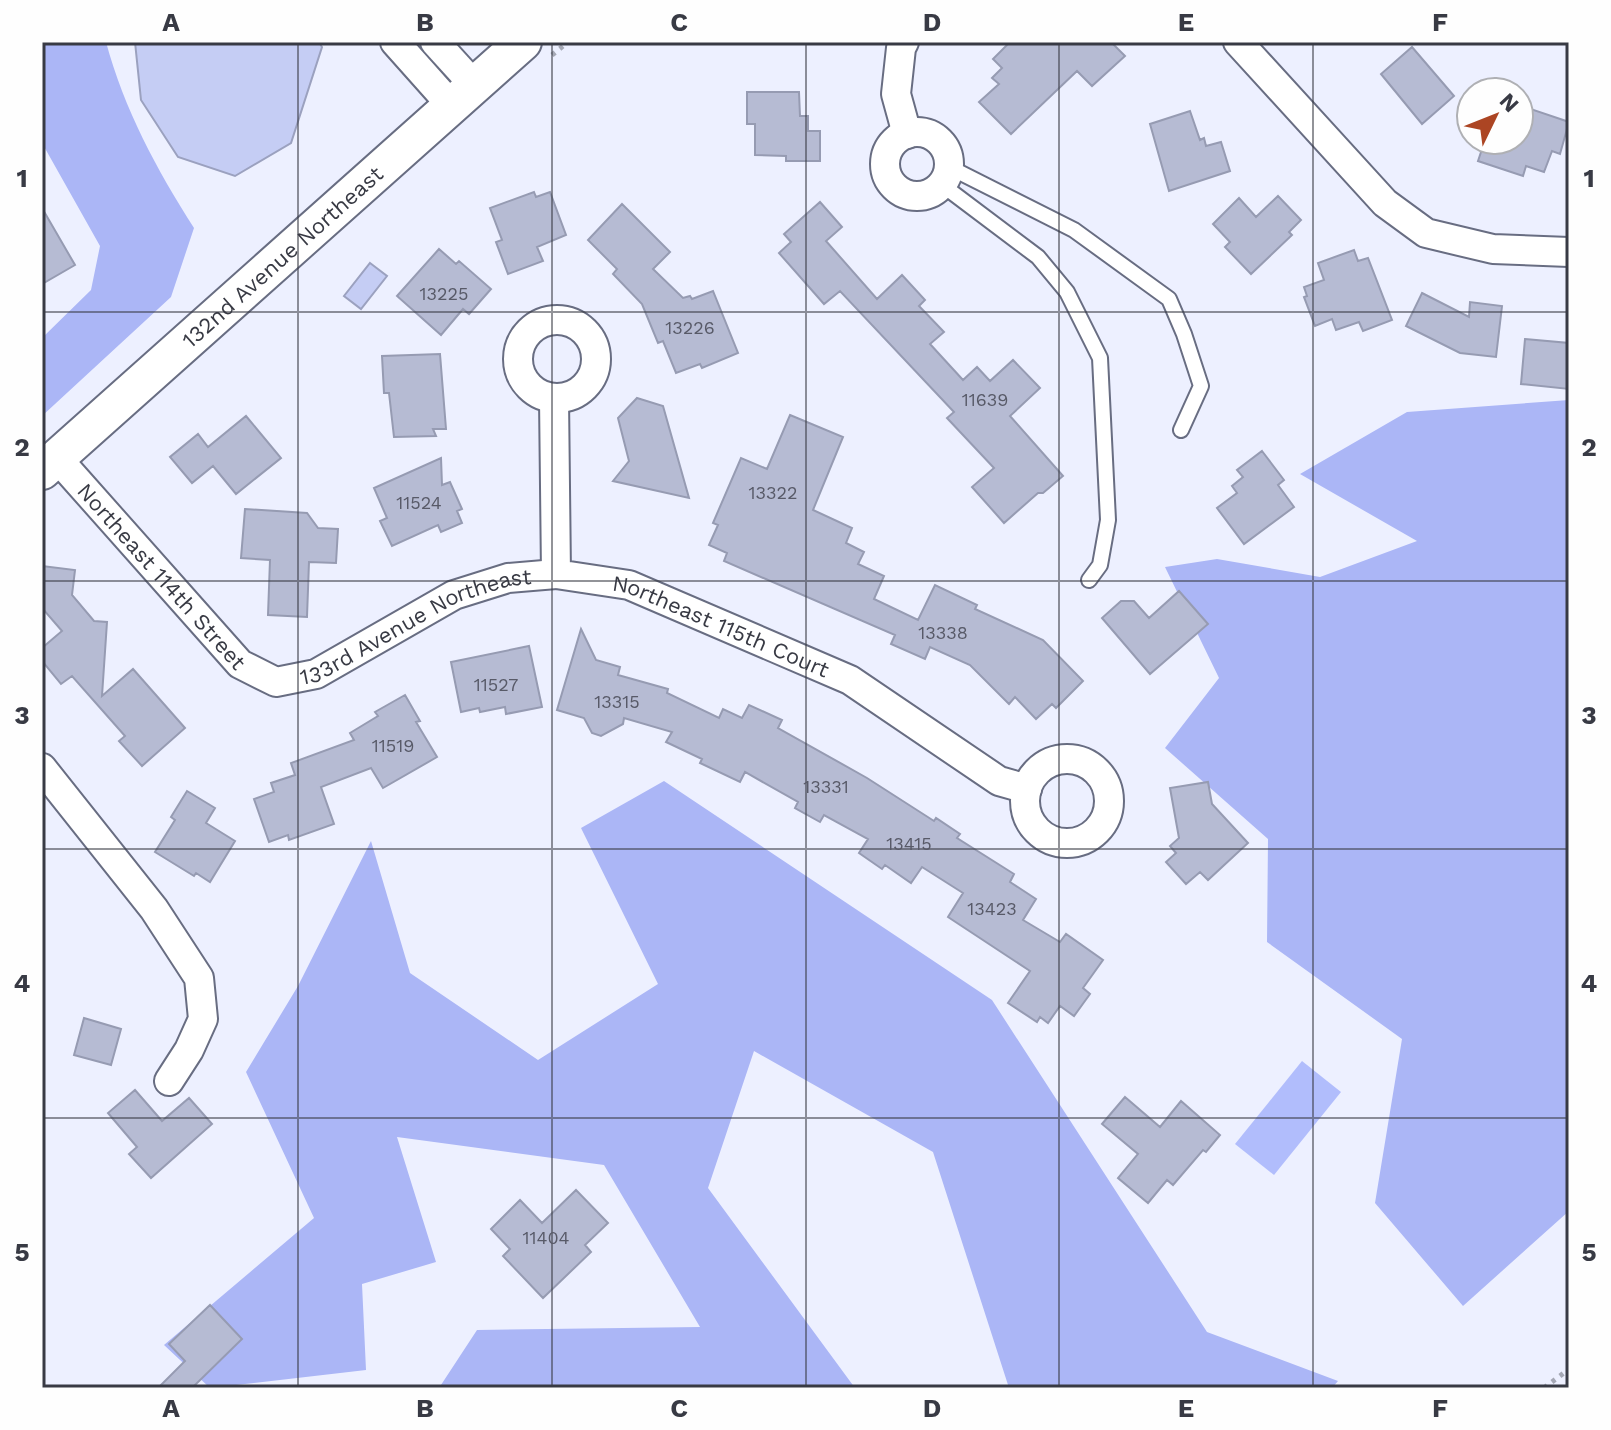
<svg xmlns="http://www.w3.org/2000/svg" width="1611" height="1430" font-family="'Work Sans',sans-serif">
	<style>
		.green { fill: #b1bdfc }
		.forest { fill: #abb6f6 }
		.water { fill: #c5cdf4; stroke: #9ba1bf; stroke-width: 2 }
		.building { fill: #b6bbd3; stroke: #969bb2; stroke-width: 2 }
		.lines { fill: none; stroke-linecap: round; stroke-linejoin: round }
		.service-casing { stroke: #686d82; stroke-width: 18 }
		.minor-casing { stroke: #686d82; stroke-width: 32 }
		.tertiary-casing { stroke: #686d82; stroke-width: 40 }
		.path { stroke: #a5a8b5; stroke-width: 5; stroke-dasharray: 4 6; stroke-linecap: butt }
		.service { stroke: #fff; stroke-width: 14 }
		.minor { stroke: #fff; stroke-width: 28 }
		.tertiary { stroke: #fff; stroke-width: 36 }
		.grid { fill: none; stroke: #383a44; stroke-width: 2; stroke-opacity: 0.55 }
		.labels { text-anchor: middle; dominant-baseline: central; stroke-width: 8; stroke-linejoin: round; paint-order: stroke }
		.number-label { font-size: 18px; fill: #585a68 }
		.street-label { font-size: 22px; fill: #383a44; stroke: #fefefe }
		.neatline { fill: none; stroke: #383a44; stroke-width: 3 }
		.grid-label { font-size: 26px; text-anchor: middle; font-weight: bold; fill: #383a44 }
	</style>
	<rect width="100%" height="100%" fill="#edf0ff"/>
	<path class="green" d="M 1302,1061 L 1341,1092 L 1274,1175 L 1235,1144 Z"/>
	<path class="forest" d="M 42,42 L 106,42 C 124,109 157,170 194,228 L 171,297 L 42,416 L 42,338 L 91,290 L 100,246 L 42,143 Z
		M 1569,400 L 1569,1211 L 1463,1306 L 1375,1203 L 1402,1039 L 1267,942 L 1268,839 L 1165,748 L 1219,678 L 1165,567 L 1217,559 L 1320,577 L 1417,541 L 1300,474 L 1407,412 Z
		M 664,781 L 992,1000 L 1207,1332 L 1338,1381 L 1332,1388 L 1009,1388 L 933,1152 L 754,1051 L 708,1188 L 855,1388 L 439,1388 L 477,1330 L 700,1327 L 604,1165 L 397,1137 L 436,1262 L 362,1284 L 366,1370 L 210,1388 L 164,1345 L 314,1218 L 246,1072 L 298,986 L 371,841 L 410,973 L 538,1060 L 658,984 L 581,828 Z"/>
	<path class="water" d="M 135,42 L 319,42 L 322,47 L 291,143 L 235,176 L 178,157 L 141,100 Z
		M 370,263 L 387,276 L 361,309 L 344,296 Z"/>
	<path class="building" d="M 1010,42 L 1111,42 L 1125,56 L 1092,86 L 1077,71 L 1011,134 L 979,102 L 999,84 L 992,78 L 1002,68 L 993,59 Z
		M 1412,47 L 1454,96 L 1422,124 L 1381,74 Z
		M 747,92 L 799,92 L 800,116 L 808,116 L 808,131 L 820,131 L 820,161 L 786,161 L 786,156 L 755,155 L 755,124 L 747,124 Z
		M 1519,105 L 1569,122 L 1560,154 L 1552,151 L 1544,172 L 1526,166 L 1523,176 L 1478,161 L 1485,140 L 1519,140 Z
		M 1190,111 L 1200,140 L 1204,138 L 1206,146 L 1221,142 L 1230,171 L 1169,191 L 1150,124 Z
		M 534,192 L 536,197 L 550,192 L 566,235 L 537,247 L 543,261 L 508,274 L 496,242 L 502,240 L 490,208 Z
		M 1278,196 L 1301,220 L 1289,232 L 1292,235 L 1251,274 L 1225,247 L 1230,242 L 1213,224 L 1239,198 L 1256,217 Z
		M 820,202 L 842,227 L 826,241 L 877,299 L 902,275 L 925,300 L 919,306 L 944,332 L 930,344 L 963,380 L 977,367 L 990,381 L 1013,360 L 1040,388 L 1010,416 L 1063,476 L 1043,493 L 1038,493 L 1004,523 L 972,487 L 994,468 L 947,418 L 954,412 L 840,291 L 824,304 L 779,253 L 791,242 L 784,234 Z
		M 622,204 L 670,252 L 653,269 L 683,298 L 690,296 L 692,299 L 713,291 L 738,353 L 702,368 L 700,364 L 676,373 L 663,341 L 658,343 L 642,304 L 613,274 L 617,269 L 588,240 Z
		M 42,208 L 75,265 L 42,284 Z
		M 439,249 L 456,264 L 459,261 L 491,289 L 469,314 L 463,309 L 441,335 L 397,296 Z
		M 1354,250 L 1358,261 L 1368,258 L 1392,320 L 1363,331 L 1359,322 L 1336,330 L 1332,319 L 1315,326 L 1304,297 L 1307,296 L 1304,287 L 1324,280 L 1318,263 Z
		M 1422,293 L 1469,317 L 1470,302 L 1502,306 L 1496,357 L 1460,353 L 1406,326 Z
		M 1525,339 L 1569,343 L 1569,389 L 1521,384 Z
		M 440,354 L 446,429 L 433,429 L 436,436 L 394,437 L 389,393 L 384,393 L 382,356 Z
		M 637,398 L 663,406 L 689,498 L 613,481 L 629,461 L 618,418 Z
		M 790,415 L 843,437 L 813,510 L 852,528 L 846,543 L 864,552 L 858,564 L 884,576 L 874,599 L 918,620 L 935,585 L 977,605 L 975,609 L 1043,640 L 1083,681 L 1056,708 L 1052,704 L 1036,719 L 1015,697 L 1009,704 L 970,665 L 930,647 L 925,659 L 891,644 L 895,635 L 724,561 L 727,553 L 709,545 L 718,525 L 713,523 L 741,458 L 767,469 Z
		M 246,416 L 281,458 L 236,494 L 213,466 L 192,483 L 170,457 L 198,434 L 208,447 Z
		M 1262,451 L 1284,480 L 1278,485 L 1294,507 L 1244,544 L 1217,508 L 1237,493 L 1232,486 L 1243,477 L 1237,470 Z
		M 441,458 L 442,485 L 450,482 L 462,509 L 457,511 L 462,523 L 441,532 L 438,525 L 392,546 L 380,521 L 387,518 L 374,488 Z
		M 245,509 L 307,513 L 318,528 L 338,529 L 336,563 L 309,562 L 307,617 L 268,615 L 270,560 L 241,558 Z
		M 42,566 L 75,570 L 72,595 L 94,621 L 107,622 L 102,696 L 133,669 L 185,728 L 142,766 L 119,741 L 125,736 L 72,676 L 61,684 L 42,661 L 42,648 L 62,631 L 42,608 Z
		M 1179,591 L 1208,624 L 1150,674 L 1102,618 L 1121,601 L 1134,601 L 1149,618 Z
		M 581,629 L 596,660 L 620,667 L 618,675 L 668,689 L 667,693 L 719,718 L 723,709 L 742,718 L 749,705 L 782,720 L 778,728 L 867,778 L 934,821 L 936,818 L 960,834 L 957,838 L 1014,874 L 1010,882 L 1036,899 L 1023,920 L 1060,942 L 1066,934 L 1103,960 L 1083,988 L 1090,994 L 1074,1016 L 1060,1006 L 1048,1023 L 1040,1017 L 1037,1022 L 1008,1003 L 1030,971 L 948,917 L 963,893 L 922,867 L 911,883 L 885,865 L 882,869 L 859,853 L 868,839 L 824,815 L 820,822 L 795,808 L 798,802 L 745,772 L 740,782 L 700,763 L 702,759 L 666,742 L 672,732 L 624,718 L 623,724 L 601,736 L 592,733 L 584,718 L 557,710 Z
		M 529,646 L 542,707 L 506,714 L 505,707 L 480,712 L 479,708 L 461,712 L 451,662 Z
		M 405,695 L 420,721 L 416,722 L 437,757 L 383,788 L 371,768 L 321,787 L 334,824 L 289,840 L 288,835 L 269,842 L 254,799 L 274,792 L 271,783 L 295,775 L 291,763 L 354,740 L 350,733 L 378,716 L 375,712 Z
		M 1208,782 L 1212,804 L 1248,843 L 1208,880 L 1200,872 L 1186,884 L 1166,862 L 1176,853 L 1170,846 L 1179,838 L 1170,788 Z
		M 187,791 L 215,808 L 206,823 L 235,841 L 210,882 L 196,873 L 194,876 L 155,852 L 175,820 L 171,817 Z
		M 84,1018 L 121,1029 L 111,1065 L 74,1055 Z
		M 135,1090 L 162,1121 L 189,1098 L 212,1124 L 151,1178 L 129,1154 L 137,1147 L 108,1113 Z
		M 1125,1097 L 1160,1127 L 1181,1101 L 1220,1135 L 1206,1152 L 1203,1150 L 1173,1185 L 1167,1180 L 1148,1203 L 1118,1178 L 1138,1154 L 1102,1124 Z
		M 576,1190 L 608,1223 L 585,1245 L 591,1252 L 543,1298 L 503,1256 L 510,1249 L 491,1229 L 520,1200 L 542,1223 Z
		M 210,1305 L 242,1339 L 192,1388 L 158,1388 L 185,1361 L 169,1344 Z"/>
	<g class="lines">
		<defs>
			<path id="service" d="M 949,167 L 1074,230 L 1169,299 L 1184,334 L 1201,386 L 1181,430
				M 941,184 L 1038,257 L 1067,292 L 1100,358 L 1108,520 L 1100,565 L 1089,580"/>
			<g id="minor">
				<path d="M 395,42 L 452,106"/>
				<path d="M 435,42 L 475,86"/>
				<path d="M 904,42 L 901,48 L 896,94 L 907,134"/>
				<path d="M 1238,42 L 1385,203 L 1426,233 L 1493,249 L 1569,252"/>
				<circle cx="917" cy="164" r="32"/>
				<circle cx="557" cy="359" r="39"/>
				<path id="s1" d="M 554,398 L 556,574 L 629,585 L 850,680 L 999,781 L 1027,789"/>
				<path id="s2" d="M 57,458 L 240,664 L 276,682 L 316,674 L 454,595 L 508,578 L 556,574"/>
				<circle cx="1067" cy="801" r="42"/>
				<path d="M 42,768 L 154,909 L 199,978 L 203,1019 L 189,1050 L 169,1081"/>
			</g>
			<g id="tertiary">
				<path id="s3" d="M 42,471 L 523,42"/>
			</g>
		</defs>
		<use href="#service" class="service-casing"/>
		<use href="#minor" class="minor-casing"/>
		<use href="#tertiary" class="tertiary-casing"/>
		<path class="path" d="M 552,55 L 568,42
			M 1544,1388 L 1569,1369"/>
		<use href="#service" class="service"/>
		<use href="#minor" class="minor"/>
		<use href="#tertiary" class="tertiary"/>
	</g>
	<path class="grid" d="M 298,42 L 298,1388M 552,42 L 552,1388M 806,42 L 806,1388M 1059,42 L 1059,1388M 1313,42 L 1313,1388M 42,312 L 1569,312M 42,581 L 1569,581M 42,849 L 1569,849M 42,1118 L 1569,1118"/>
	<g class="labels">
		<g class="number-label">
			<text x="444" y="293">13225</text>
			<text x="690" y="327">13226</text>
			<text x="985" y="399">11639</text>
			<text x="773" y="492">13322</text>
			<text x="419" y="502">11524</text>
			<text x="943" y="632">13338</text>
			<text x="496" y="684">11527</text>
			<text x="617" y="701">13315</text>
			<text x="393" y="745">11519</text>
			<text x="826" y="786">13331</text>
			<text x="909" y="843">13415</text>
			<text x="992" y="908">13423</text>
			<text x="546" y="1237">11404</text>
		</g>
		<g class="street-label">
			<text stroke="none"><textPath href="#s3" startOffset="322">132nd Avenue Northeast</textPath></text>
			<text stroke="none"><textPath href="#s2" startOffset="158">Northeast 114th Street</textPath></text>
			<text stroke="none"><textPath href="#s2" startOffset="468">133rd Avenue Northeast</textPath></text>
			<text stroke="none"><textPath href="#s1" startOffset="350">Northeast 115th Court</textPath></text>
		</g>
	</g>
	<rect width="1611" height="1430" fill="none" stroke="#fefefe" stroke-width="88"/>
	<g transform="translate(1495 116) rotate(47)"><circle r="38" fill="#fefefe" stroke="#afb0b4" stroke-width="2"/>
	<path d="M0-6L14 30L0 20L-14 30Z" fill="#ac4523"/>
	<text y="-12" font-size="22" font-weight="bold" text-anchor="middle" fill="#383a44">N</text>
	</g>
	<rect x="44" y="44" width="1523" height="1342" class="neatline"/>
	<g class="grid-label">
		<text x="171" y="31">A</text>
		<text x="425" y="31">B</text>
		<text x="679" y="31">C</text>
		<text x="932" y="31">D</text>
		<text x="1186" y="31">E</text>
		<text x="1440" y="31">F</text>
		<text x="22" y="187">1</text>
		<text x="1589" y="187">1</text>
		<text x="22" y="456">2</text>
		<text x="1589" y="456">2</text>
		<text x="22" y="724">3</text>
		<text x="1589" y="724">3</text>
		<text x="22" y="992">4</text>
		<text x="1589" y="992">4</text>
		<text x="22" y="1261">5</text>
		<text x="1589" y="1261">5</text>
		<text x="171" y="1417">A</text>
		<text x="425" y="1417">B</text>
		<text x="679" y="1417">C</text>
		<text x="932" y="1417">D</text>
		<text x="1186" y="1417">E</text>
		<text x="1440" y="1417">F</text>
	</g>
</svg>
